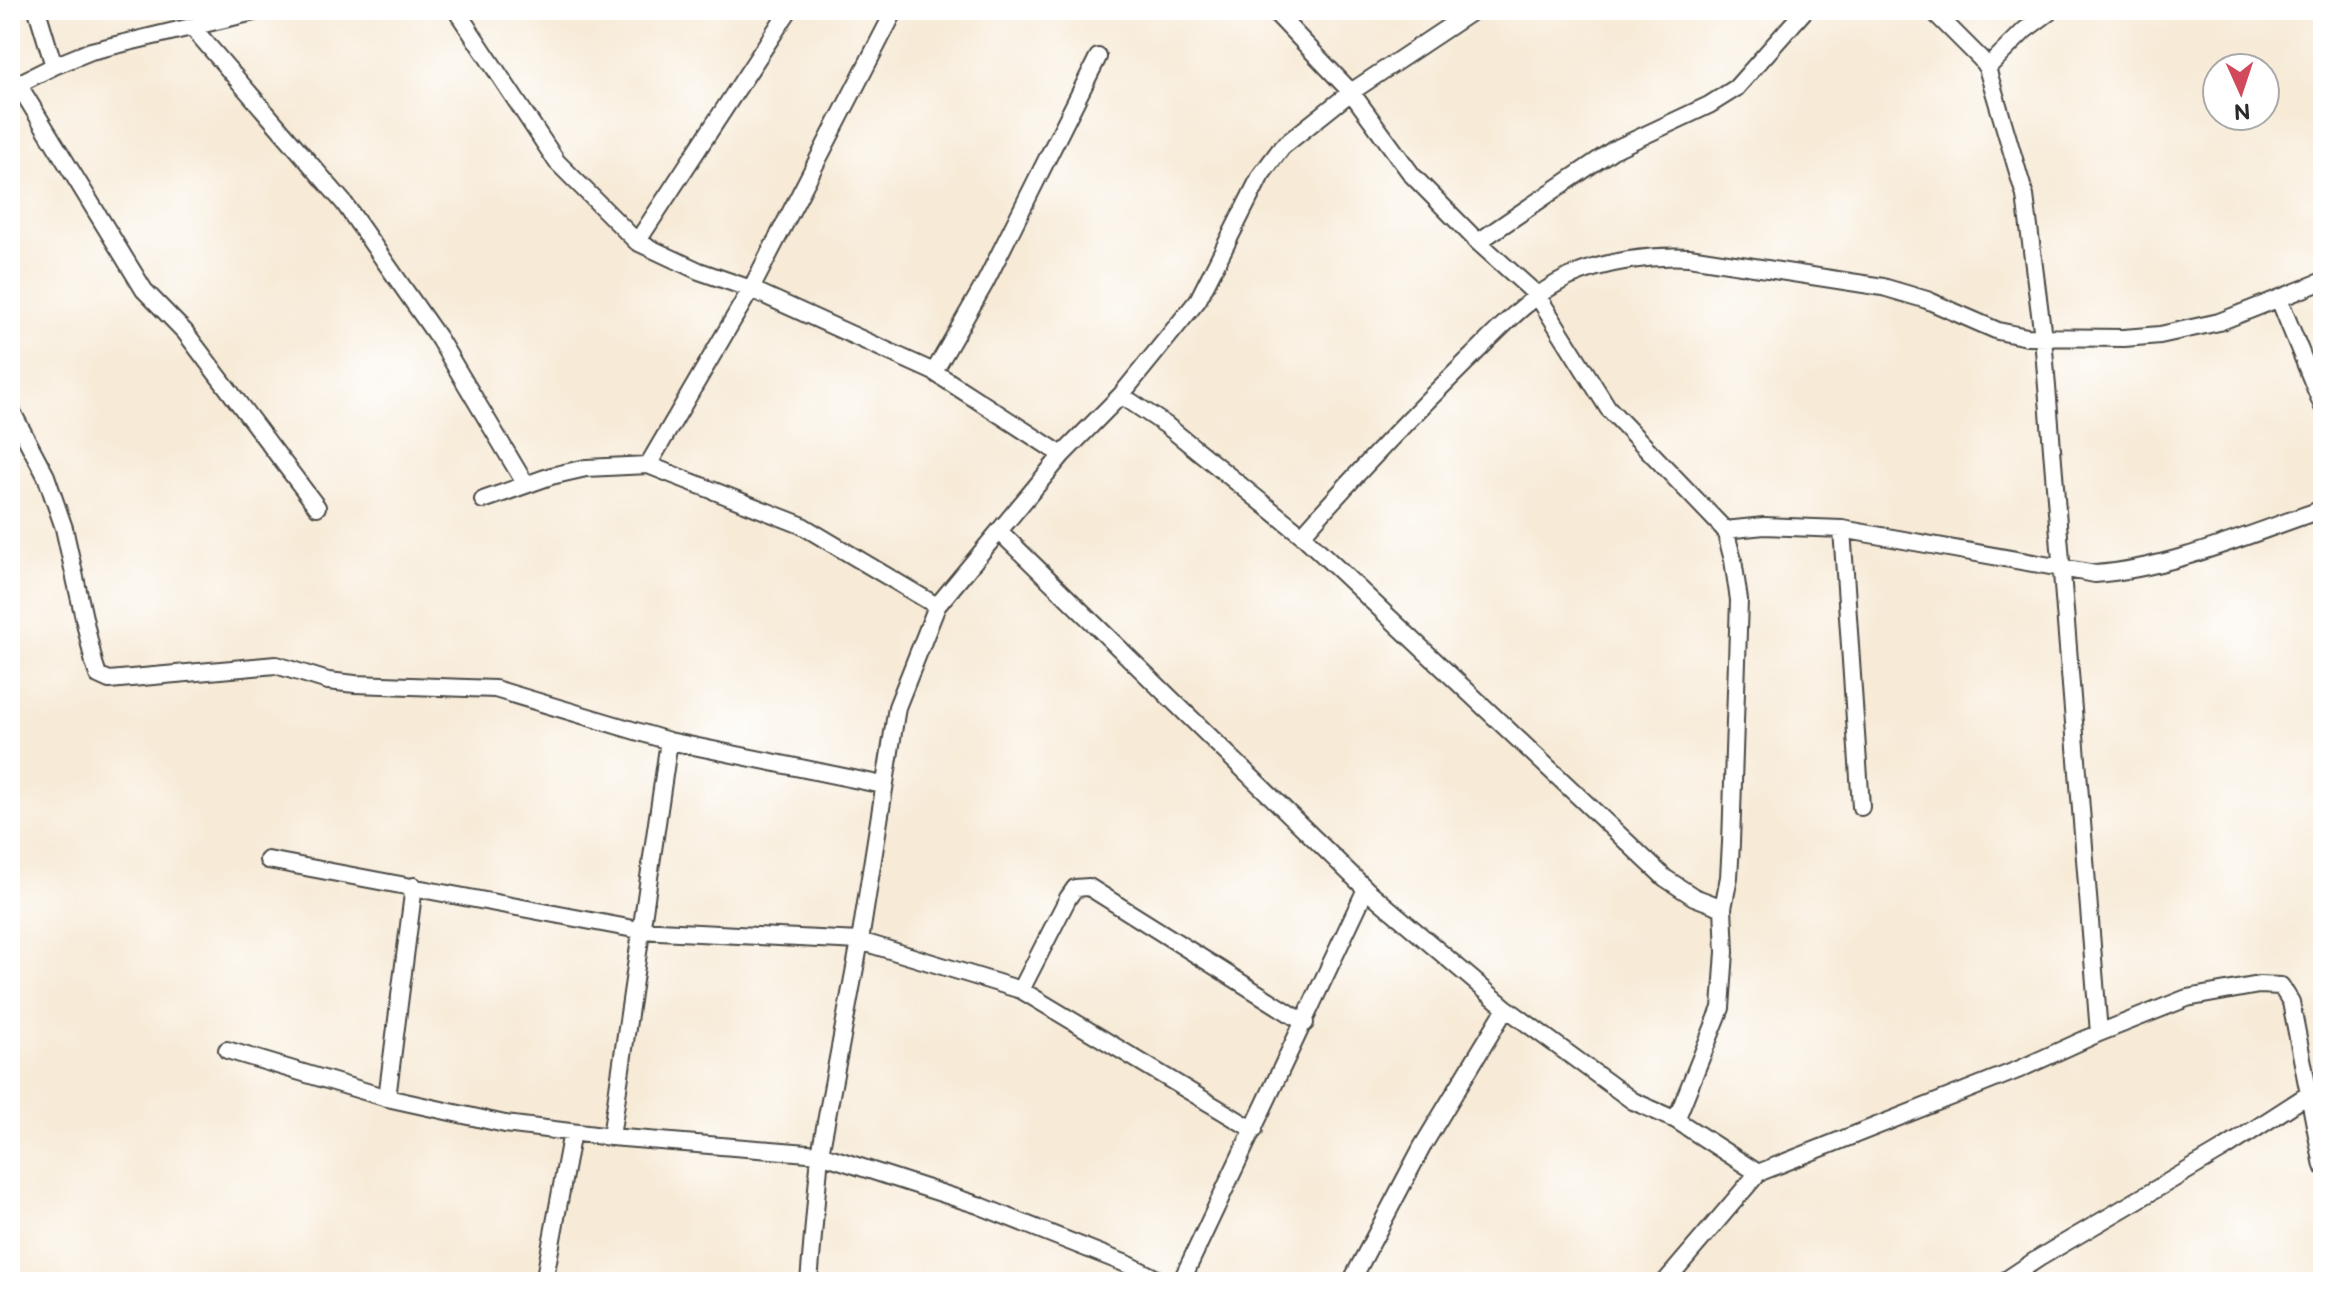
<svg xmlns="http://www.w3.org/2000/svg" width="2333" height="1292" font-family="'Balsamiq Sans',sans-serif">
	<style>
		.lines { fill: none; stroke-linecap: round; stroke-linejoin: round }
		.street-casing { stroke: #4a4845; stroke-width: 20 }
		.street { stroke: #fff; stroke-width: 16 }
	</style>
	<rect width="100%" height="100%" fill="#fff"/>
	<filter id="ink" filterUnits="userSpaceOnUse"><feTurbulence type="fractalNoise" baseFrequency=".0125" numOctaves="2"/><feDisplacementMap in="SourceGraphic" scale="16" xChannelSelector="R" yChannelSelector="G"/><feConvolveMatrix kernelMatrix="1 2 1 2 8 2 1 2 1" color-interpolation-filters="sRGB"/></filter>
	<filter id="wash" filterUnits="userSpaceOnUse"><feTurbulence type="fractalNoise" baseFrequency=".006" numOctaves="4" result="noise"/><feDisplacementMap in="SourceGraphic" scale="32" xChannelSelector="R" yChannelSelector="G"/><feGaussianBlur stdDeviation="1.8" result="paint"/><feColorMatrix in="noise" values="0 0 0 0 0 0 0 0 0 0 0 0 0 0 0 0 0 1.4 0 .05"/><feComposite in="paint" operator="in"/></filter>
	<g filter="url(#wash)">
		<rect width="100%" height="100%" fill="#f7ead6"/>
	</g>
	<g filter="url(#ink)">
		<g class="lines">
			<defs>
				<path id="street" d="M 37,10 L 54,66
					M 456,10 L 557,162 L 637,242 L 699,271 L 751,289 L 934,372 L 1062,455
					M 1273,10 L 1351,92 L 1412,175 L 1478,242 L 1537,295 L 1608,408 L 1725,530 L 1733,560 L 1739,600 L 1731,843 L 1729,877 L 1723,908
					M 1932,10 L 1981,59 L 1987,68 L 2025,196 L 2043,337 L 2099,1033
					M 192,27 L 344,203 L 439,339 L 526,485
					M 1987,68 L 2025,30 L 2052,10
					M 18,84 L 144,290 L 185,332 L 317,507
					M 10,88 L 54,66 L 91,51 L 262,10
					M 637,242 L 789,10
					M 1478,242 L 1613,150 L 1709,105 L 1736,88 L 1805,10
					M 2279,299 L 2323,407
					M 934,372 L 985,283 L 1098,57
					M 1121,395 L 1198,300 L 1261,175 L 1282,147 L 1351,92 L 1474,10
					M 10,408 L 46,476 L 64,528 L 94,663 L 98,675 L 109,680 L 276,665 L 328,681 L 355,684 L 495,689 L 669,741 L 883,785
					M 648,465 L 751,289 L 895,10
					M 483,500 L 551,476 L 586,468 L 648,465 L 801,525 L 937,606
					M 1842,529 L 1861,807
					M 1725,530 L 1764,526 L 1842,529 L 2095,574 C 2169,569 2252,533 2323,509
					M 1000,532 L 1366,889 L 1506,1008 L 1633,1101 L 1676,1120
					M 1302,535 C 1355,475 1409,418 1466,362 C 1498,331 1528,296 1569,277 C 1605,261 1650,255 1689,257 L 1883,287 L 1927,300 L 1998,331 L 2027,337 L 2124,338 L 2160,335 L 2219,322 L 2323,281
					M 268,860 L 639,930 L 860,941 L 1021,990 L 1254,1130
					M 1021,990 L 1068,898 L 1075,888 L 1089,887 L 1305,1023
					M 227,1050 L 387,1098 L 505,1124 L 611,1137 L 820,1154 L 978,1205 L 1129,1265 L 1163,1282
					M 387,1098 L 414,886
					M 611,1137 L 669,741
					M 544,1282 L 572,1132
					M 809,1282 L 820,1154 L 860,941 L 897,707 L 937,606 L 1062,455 L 1121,395 L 1166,425 L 1302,535 L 1665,878 L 1694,897 L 1723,908 L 1725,952 L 1721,1008 L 1676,1120 L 1758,1173
					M 1181,1282 L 1366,889
					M 1351,1282 L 1422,1147 L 1506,1008
					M 1665,1282 L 1758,1173 L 2020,1069 L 2099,1033 L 2187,998 L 2259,985 L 2281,986 L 2291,1002 L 2323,1166
					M 2003,1282 L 2039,1258 L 2224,1149 L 2323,1085"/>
			</defs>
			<use href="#street" class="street-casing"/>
			<use href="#street" class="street"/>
		</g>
	</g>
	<rect width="2333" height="1292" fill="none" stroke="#fff" stroke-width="40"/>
	<g transform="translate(2241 92) rotate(177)"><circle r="38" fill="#ffffff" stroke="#aaaaaa" stroke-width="2"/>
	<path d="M0-6L14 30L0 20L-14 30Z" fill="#d1495b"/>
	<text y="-12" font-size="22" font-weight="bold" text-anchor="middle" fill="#2b2b2b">N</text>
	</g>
</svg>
